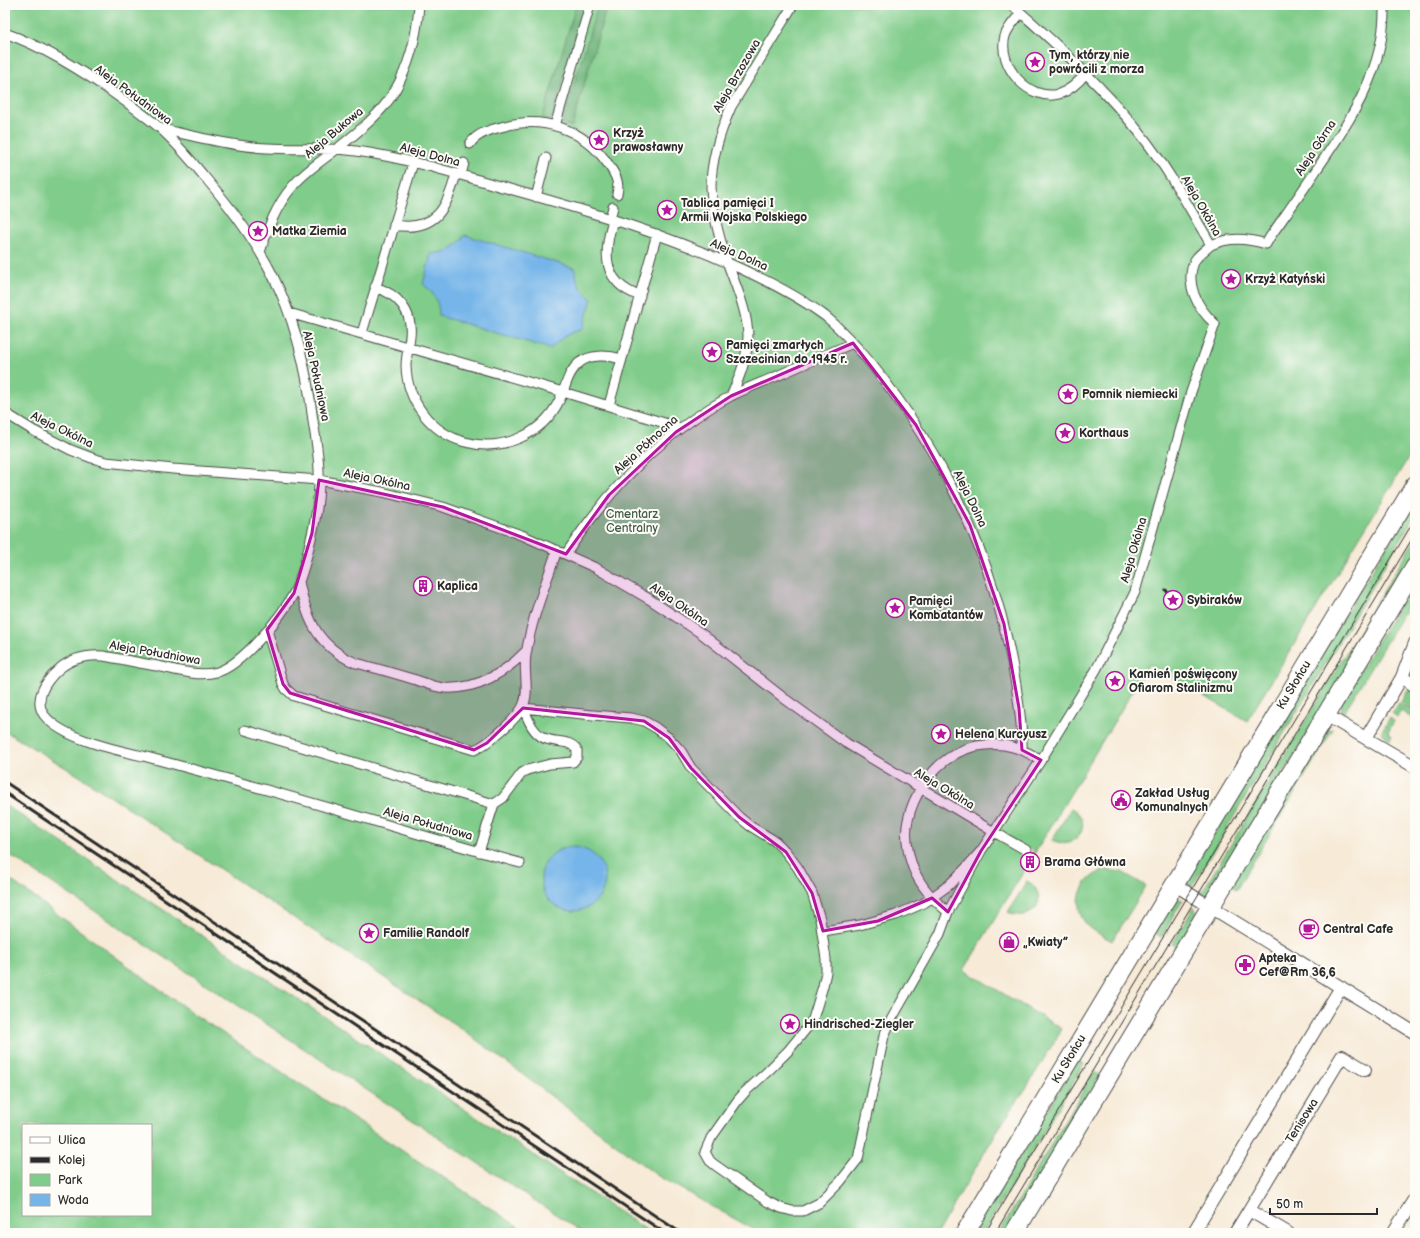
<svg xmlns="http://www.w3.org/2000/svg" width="1420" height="1238" font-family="'Balsamiq Sans',sans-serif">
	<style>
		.green { fill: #80cc8a; stroke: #567c5a; fill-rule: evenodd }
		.forest { fill: #68b076; stroke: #4a6e50 }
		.water { fill: #76b5e9; stroke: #50708a }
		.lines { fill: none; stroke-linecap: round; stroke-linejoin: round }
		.pedestrian-tunnel { stroke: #cec4b5; stroke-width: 9; stroke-dasharray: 9 4.5; stroke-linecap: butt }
		.pedestrian-casing { stroke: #4a4845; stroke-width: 11 }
		.minor-casing { stroke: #4a4845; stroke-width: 14 }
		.primary-casing { stroke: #4a4845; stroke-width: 20 }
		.pedestrian { stroke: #fff; stroke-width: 9 }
		.minor { stroke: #fff; stroke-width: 12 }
		.primary { stroke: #fff; stroke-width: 18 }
		.tram { stroke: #2b2b2b; stroke-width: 1 }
		.rail { stroke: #2b2b2b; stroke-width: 3 }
		.marked { fill: #b5179e; fill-opacity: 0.2; stroke: #b5179e; stroke-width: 3; stroke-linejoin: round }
		.labels { text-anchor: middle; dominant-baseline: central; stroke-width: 4; stroke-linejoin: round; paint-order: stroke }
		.poi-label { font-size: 12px; font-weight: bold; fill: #2b2b2b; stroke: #fdfcf7; text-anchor: start }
		.street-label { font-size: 12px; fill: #2b2b2b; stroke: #fdfcf7 }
		.park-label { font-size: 12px; fill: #445b48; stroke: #fdfcf7 }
	</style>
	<rect width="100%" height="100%" fill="#fdfcf7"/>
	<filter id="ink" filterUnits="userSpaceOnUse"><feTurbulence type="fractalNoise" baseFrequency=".025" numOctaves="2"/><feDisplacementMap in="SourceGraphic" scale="8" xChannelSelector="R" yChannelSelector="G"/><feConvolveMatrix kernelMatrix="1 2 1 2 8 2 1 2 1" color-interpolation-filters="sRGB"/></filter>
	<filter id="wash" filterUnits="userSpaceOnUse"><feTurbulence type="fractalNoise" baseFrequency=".012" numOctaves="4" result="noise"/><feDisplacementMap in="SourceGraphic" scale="16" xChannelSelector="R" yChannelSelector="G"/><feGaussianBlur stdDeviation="0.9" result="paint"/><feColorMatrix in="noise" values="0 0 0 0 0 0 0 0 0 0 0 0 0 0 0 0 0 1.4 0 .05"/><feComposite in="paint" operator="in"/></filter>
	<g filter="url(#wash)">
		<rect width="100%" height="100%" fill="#f7ead7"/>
		<path class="green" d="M 5,5 L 1415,5 L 1415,447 L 1247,721 L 1149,664 L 964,970 L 1062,1029 L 1025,1090 L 999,1128 L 937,1233 L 760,1233 L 658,1176 L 462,1029 L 81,777 L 5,731 Z
			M 1415,499 L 1415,515 L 1191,888 L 1188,886 L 1186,880 Z
			M 1415,539 L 1415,556 L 1210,894 L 1207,895 L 1201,894 Z
			M 1415,580 L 1415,594 L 1343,714 L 1340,703 Z
			M 1411,686 L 1415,688 L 1415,711 L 1401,702 Z
			M 1399,703 L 1415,713 L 1415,720 L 1401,711 L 1397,717 L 1392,713 Z
			M 1390,718 L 1394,721 L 1388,732 L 1392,736 L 1390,740 L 1381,732 Z
			M 1333,729 L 1239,885 L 1236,890 L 1234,888 L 1233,882 L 1325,731 Z
			M 5,805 L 651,1233 L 584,1233 L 5,852 Z
			M 1071,808 C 1096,821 1077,852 1052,840 Z
			M 1107,870 L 1122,872 L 1146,886 L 1112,941 C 1103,936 1090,930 1084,921 C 1071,901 1084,874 1107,870 Z
			M 5,876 L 195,1015 L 528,1233 L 5,1233 ZM 23,1125 L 151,1125 L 151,1215 L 23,1215 Z
			M 1027,881 C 1051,895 1035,925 1008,912 Z
			M 1179,899 L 1183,900 L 1161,937 L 1154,932 L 1173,901 Z
			M 1194,907 L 1197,912 L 1178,948 L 1172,944 Z
			M 1077,1061 L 1084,1064 L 983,1233 L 973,1233 Z
			M 1094,1072 L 1100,1075 L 1007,1233 L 999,1233 Z"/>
		<path class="forest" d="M 576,5 L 585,5 L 551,121 L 542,119 Z
			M 598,5 L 607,5 L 572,127 L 562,124 Z"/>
		<path class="water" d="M 465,235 L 574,268 C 577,281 580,291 592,299 L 582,330 C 569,332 560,339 551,349 L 439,316 C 439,301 434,293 423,284 L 431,254 C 448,252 455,249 465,235 Z
			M541 879a32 32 0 1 1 64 0a32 32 0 1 1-64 0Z"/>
	</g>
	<g filter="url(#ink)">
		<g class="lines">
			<path class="pedestrian-tunnel" d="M 1026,850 L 1034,854"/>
			<defs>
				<path id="pedestrian" d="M 1021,13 C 1015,20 1008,27 1005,36 C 997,65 1028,102 1059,94 C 1071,90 1079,82 1086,73
					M 5,33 C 47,48 86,73 122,99 C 136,109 150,119 162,130 C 177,144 190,159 203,175 C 229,205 254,238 272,274 C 295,319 307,370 313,421 C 316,440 320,461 319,481 C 319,508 312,536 305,563 C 302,573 299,584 294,593 C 282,616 242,665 217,672 C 197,677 177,670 157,666 C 139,663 121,659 103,656 C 87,655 70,659 58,670 C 46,681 33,699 44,715 C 54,728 75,737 90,742 C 107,748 125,752 143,756 C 177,765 211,774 245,784 C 337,809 428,838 520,863
					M 555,126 L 590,5
					M 162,129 C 197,137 231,146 267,148 C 297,150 327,147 356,151 C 407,158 457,174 506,188 C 585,210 663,233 737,267 C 768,281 798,296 825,316 C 839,327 851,341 863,354 C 898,395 927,440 952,488 C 984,550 1005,616 1016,685 C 1019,707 1023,728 1022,750
					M 470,144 C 476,134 489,130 501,127 C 542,115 583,128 608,164 C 615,174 620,182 617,194
					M 461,175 L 464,163
					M 536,197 L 546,158
					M 610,219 L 613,207
					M 613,220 C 603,253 602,283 640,296
					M 394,225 C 435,232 447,209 456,174
					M 1211,245 C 1229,237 1246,238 1266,244 L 1270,237 C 1286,214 1302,192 1317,169 C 1351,120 1386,67 1384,5
					M 260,252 C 268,228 276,206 292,187 C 305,171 322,161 338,148 C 358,132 381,114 394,92 C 410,65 417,35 419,5
					M 375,287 C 398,294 413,312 410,336 C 409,346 406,356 406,366 C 407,401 431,433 465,442 C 502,452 542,435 559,401 C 566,388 567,373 579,363 C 590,354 608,355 622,359
					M 289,313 L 563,392 L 681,428
					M 362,333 L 413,163
					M 731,396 C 740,377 748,356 748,335 C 747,311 737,289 729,267 C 721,244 712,212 711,187 C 711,160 720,132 731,107 L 793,5
					M 609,405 L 657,234
					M 5,413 L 34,431 L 71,450 L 92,458 L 106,462 L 173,469 L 319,480 L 382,492 L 443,507 L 524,536 L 596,568 L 649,599 L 702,634 L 785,699 L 846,743 L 994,832 L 1026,850
					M 566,554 C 609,489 661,433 731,396 C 745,389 760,383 775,377 C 801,365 827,354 853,343
					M 299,582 C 307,620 318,647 356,663 C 376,668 396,674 416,680 C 425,683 435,687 445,688 C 477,690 506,672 527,650
					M 267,630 L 283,684 L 286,689 L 294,696 L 474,750 C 487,745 517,719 523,706 C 530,692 523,671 526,655 C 531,619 546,584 557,550
					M 523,708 L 593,715 L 631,718 L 644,721 L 656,728 L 669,738 L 681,751 L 691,768 L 739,817 L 750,826 L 775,841 L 786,852 L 798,868 L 812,893 L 820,919 L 826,959 L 826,972 L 823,986 L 813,1019 L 806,1029 L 788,1051 L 768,1071 L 746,1091 L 738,1100 L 711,1138 L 705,1152 L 710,1161 L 715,1165 L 768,1202 L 781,1208 L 792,1211 L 803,1211 L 819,1203 L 840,1182 L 858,1159 L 884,1036 L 891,1020 L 940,934 L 948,912 L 981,851
					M 245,730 L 494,804
					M 479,852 L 494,804 L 503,798 L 522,773 L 527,770 L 550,764 L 573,762 L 577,757 L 577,750 C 569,738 553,744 542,737 C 531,730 528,718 523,708
					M 948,912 C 932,899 917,882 911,862 C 907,849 905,832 908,820 C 913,796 931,768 952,756 C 967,746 987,743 1004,745 C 1018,747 1029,753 1041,760
					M 823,931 L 860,925 L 896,915 L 924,903 L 949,885 L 965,869 L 981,851 L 1041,760 L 1096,670 L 1135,592 L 1191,392 L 1215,324 C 1197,308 1184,283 1195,260 C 1199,254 1205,250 1211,245 C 1189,207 1167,167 1139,132 C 1101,85 1057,44 1012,5"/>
				<path id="minor" d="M 1402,677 L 1415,686
					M 1326,715 L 1415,767
					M 1366,738 L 1402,677 L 1415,643
					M 1175,885 L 1415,1033
					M 1249,1210 L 1342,1056 L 1365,1070
					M 1193,1233 L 1341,987
					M 1235,1233 L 1249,1210 L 1288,1233
					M 1393,1233 L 1415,1198"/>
				<path id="primary" d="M 965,1233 L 1415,485
					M 1014,1233 L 1415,567"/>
			</defs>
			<use href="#pedestrian" class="pedestrian-casing"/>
			<use href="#minor" class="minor-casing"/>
			<use href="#primary" class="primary-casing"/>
			<use href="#pedestrian" class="pedestrian"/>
			<use href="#minor" class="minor"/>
			<use href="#primary" class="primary"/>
			<path class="tram" d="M 985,1233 L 1415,519
				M 995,1233 L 1415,534"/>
			<path class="rail" d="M 1166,590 L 1175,604
				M 5,782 L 681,1233
				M 5,793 L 665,1233"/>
		</g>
	</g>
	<path class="marked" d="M 853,343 L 916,425 L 970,525 L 1004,624 L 1019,708 L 1022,750 L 1041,760 L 981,851 L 948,912 L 932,898 L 878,921 L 823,931 L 812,893 L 786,852 L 739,817 L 691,768 L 669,738 L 644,721 L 523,708 L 487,743 L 474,750 L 290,693 L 283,684 L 267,630 L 294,593 L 312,533 L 319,480 L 443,507 L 566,554 L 609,495 L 676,432 L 731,396 Z"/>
	<defs>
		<symbol id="sight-ring" viewBox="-11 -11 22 22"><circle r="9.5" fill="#fdfcf7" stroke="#b5179e" stroke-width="1.5"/><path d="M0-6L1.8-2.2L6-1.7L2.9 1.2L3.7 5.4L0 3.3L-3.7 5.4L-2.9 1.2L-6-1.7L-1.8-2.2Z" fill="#b5179e"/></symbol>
		<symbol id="building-ring" viewBox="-11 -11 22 22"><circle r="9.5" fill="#fdfcf7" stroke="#b5179e" stroke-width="1.5"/><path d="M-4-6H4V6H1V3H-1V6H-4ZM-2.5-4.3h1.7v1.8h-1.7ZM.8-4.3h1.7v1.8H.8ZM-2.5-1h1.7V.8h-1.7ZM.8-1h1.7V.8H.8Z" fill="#b5179e"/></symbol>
		<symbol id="civic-ring" viewBox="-11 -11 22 22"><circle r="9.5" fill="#fdfcf7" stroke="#b5179e" stroke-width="1.5"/><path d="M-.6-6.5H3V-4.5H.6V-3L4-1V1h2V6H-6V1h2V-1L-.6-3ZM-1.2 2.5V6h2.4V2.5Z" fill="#b5179e"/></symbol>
		<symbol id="cafe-ring" viewBox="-11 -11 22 22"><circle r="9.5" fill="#fdfcf7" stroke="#b5179e" stroke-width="1.5"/><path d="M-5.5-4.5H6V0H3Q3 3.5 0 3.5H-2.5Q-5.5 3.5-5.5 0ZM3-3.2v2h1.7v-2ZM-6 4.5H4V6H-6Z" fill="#b5179e"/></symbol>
		<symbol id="shop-ring" viewBox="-11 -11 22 22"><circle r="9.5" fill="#fdfcf7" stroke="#b5179e" stroke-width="1.5"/><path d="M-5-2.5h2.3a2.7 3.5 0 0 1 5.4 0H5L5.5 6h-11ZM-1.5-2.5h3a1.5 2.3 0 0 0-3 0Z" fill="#b5179e"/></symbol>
		<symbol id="pharmacy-ring" viewBox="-11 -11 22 22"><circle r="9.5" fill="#fdfcf7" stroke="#b5179e" stroke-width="1.5"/><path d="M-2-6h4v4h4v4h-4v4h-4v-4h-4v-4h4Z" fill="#b5179e"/></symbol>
	</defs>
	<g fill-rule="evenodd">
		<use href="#sight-ring" x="1024" y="51" width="22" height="22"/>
		<use href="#sight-ring" x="588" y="129" width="22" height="22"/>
		<use href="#sight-ring" x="656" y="199" width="22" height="22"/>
		<use href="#sight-ring" x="247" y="220" width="22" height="22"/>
		<use href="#sight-ring" x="1220" y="268" width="22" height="22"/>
		<use href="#sight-ring" x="701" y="341" width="22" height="22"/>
		<use href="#sight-ring" x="1057" y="383" width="22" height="22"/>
		<use href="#sight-ring" x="1054" y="422" width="22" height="22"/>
		<use href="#building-ring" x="412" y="575" width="22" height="22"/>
		<use href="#sight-ring" x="1162" y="589" width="22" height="22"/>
		<use href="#sight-ring" x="884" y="597" width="22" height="22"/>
		<use href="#sight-ring" x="1104" y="670" width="22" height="22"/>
		<use href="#sight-ring" x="930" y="723" width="22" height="22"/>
		<use href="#civic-ring" x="1110" y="789" width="22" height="22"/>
		<use href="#building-ring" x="1019" y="851" width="22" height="22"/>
		<use href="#cafe-ring" x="1298" y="918" width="22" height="22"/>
		<use href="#sight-ring" x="358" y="922" width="22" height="22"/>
		<use href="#shop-ring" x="998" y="931" width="22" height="22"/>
		<use href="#pharmacy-ring" x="1234" y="954" width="22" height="22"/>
		<use href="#sight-ring" x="779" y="1013" width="22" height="22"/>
	</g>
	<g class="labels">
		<g class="poi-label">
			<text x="1049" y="55">Tym, którzy nie<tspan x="1049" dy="14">powrócili z morza</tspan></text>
			<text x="613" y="133">Krzyż<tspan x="613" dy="14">prawosławny</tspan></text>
			<text x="681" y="203">Tablica pamięci I<tspan x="681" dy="14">Armii Wojska Polskiego</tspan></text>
			<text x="272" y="231">Matka Ziemia</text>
			<text x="1245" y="279">Krzyż Katyński</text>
			<text x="726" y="345">Pamięci zmarłych<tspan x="726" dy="14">Szczecinian do 1945 r.</tspan></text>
			<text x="1082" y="394">Pomnik niemiecki</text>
			<text x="1079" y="433">Korthaus</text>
			<text x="437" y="586">Kaplica</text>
			<text x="1187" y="600">Sybiraków</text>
			<text x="909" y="601">Pamięci<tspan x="909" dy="14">Kombatantów</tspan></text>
			<text x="1129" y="674">Kamień poświęcony<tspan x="1129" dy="14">Ofiarom Stalinizmu</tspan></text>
			<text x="955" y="734">Helena Kurcyusz</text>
			<text x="1135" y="793">Zakład Usług<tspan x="1135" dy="14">Komunalnych</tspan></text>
			<text x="1044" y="862">Brama Główna</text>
			<text x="1323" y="929">Central Cafe</text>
			<text x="383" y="933">Familie Randolf</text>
			<text x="1023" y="942">„Kwiaty”</text>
			<text x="1259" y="958">Apteka<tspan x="1259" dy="14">Cef@Rm 36,6</tspan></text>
			<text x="804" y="1024">Hindrisched-Ziegler</text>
		</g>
		<g class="street-label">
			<text transform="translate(737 76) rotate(-60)">Aleja Brzozowa</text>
			<text transform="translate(133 95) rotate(36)">Aleja Południowa</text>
			<text transform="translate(334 133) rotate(-40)">Aleja Bukowa</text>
			<text transform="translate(1316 148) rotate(-57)">Aleja Górna</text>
			<text transform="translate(430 155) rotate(15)">Aleja Dolna</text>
			<text transform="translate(1201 206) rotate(60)">Aleja Okólna</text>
			<text transform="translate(739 255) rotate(24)">Aleja Dolna</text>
			<text transform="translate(316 376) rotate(78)">Aleja Południowa</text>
			<text transform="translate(62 430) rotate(26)">Aleja Okólna</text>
			<text transform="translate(646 445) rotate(-42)">Aleja Północna</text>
			<text transform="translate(377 480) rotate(12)">Aleja Okólna</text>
			<text transform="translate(970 499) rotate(64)">Aleja Dolna</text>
			<text transform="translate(1134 550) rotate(-74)">Aleja Okólna</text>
			<text transform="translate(679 605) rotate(34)">Aleja Okólna</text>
			<text transform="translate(155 653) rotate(10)">Aleja Południowa</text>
			<text transform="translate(1294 685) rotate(-59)">Ku Słońcu</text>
			<text transform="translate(944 789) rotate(31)">Aleja Okólna</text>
			<text transform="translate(428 824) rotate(16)">Aleja Południowa</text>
			<text transform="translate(1069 1059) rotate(-59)">Ku Słońcu</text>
			<text transform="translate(1302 1121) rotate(-58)">Tenisowa</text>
		</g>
		<g class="park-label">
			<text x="632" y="514">Cmentarz<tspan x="632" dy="14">Centralny</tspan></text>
		</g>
	</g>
	<rect width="1420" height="1238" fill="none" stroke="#fdfcf7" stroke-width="20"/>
	<rect x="22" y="1124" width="130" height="92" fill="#fdfcf7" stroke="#a9a8a5"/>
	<rect x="30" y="1137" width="20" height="6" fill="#ffffff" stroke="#a9a8a5"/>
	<text x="58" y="1144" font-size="12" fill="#2b2b2b">Ulica</text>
	<rect x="30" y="1157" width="20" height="6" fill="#2b2b2b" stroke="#a9a8a5"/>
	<text x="58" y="1164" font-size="12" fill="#2b2b2b">Kolej</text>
	<rect x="30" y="1174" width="20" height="12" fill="#80cc8a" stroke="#a9a8a5"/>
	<text x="58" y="1184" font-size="12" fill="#2b2b2b">Park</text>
	<rect x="30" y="1194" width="20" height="12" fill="#76b5e9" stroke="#a9a8a5"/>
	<text x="58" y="1204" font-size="12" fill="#2b2b2b">Woda</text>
	<path d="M1270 1208v6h107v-6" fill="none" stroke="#2b2b2b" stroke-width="2"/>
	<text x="1276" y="1208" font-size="12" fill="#2b2b2b" stroke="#fdfcf7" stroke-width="3" paint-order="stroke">50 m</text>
</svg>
